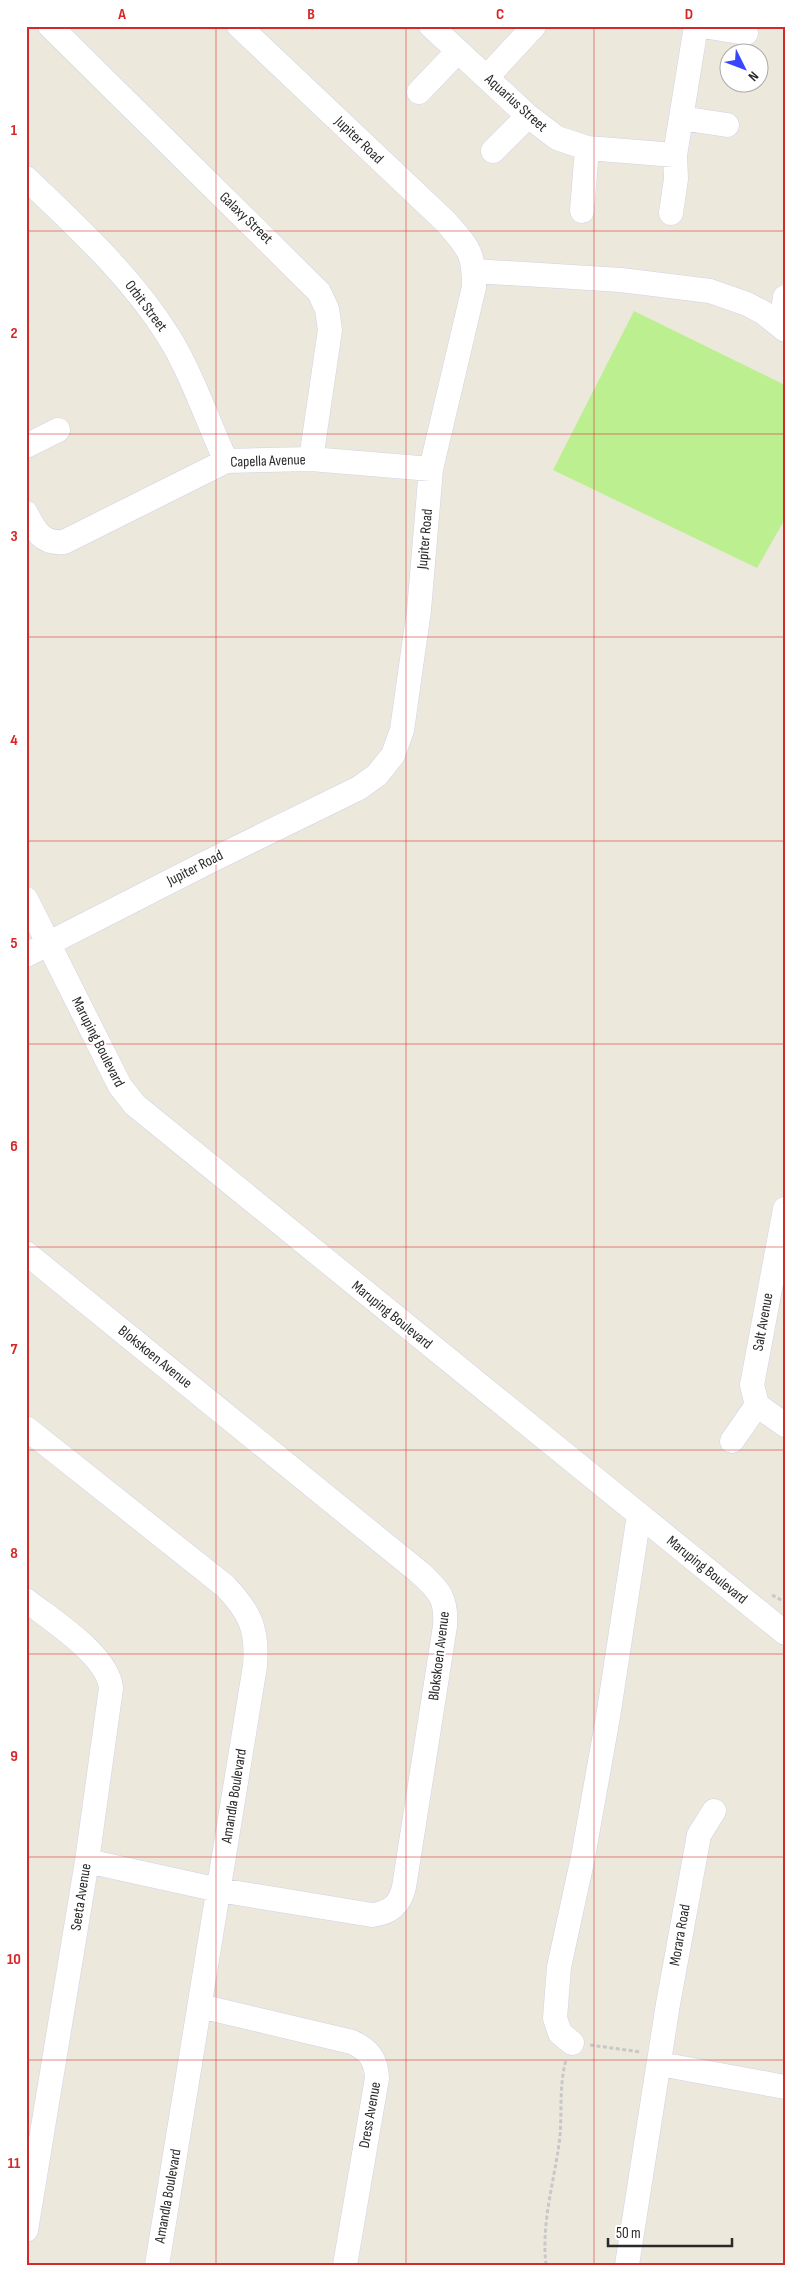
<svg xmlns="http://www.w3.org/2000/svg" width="811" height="2291" font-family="'Sofia Sans Condensed',sans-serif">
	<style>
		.pitch { fill: #bcef90 }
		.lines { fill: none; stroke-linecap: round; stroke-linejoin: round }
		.minor-casing { stroke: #d1d2e4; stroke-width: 25 }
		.path { stroke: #c8c8c8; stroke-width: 3; stroke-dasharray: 4 2.5; stroke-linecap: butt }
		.minor { stroke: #fff; stroke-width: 24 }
		.grid { fill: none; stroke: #d62828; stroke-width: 1; stroke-opacity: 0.55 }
		.labels { text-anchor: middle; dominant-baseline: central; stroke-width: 4; stroke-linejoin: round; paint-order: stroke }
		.street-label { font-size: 15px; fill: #2a2a2a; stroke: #fff }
		.neatline { fill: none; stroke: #d62828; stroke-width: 2 }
		.grid-label { font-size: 16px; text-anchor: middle; font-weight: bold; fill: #d62828 }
	</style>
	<rect width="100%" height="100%" fill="#ede8dc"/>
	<path class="pitch" d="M 634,311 L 785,385 L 785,519 L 757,568 L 553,470 Z"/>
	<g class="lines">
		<defs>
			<path id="minor" d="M 50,26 L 319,292 L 327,309 L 330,330 L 311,459
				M 431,26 L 528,116 L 557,138 L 587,148 L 675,155
				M 703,26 L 746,33
				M 487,77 L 534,26
				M 419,92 L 458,51
				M 681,118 L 727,125
				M 493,151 L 528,116
				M 26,178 C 77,227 131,276 169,337 C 191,372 208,422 226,461
				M 582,211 L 587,148
				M 671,213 L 676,179 L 675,155 L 696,26
				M 474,271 L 621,280 L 710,291 L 747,304 L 764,313 L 785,330
				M 781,326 L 785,297
				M 26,446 L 58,430
				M 26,513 C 35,531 42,544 64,542 L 226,461 L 311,459 L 431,469
				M 26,899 L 120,1086 L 135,1105 L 785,1633
				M 26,955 L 204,864 L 359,788 L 377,775 L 393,755 L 402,730 L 419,610 L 431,469 L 474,287 C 474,251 468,248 446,222 L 239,26
				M 26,1253 L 419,1572 C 439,1590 447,1598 445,1626 L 404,1887 C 400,1905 390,1913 372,1915 L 219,1890 L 87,1861
				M 757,1405 L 752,1385 L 785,1209
				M 757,1405 L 785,1425
				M 26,1428 L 225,1586 C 250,1612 258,1629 255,1666 L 157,2265
				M 732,1441 L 757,1405
				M 26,1600 C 51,1620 108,1655 111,1688 L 87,1861 L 26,2230
				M 200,2006 L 352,2042 C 369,2050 376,2059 377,2078 L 345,2265
				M 572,2043 L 560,2033 L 555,2018 L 559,1967 L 583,1857 L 608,1717 L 639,1515
				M 660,2064 L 785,2087
				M 627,2265 L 668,2004 L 699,1835 L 714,1811"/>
		</defs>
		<use href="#minor" class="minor-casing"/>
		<path class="path" d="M 772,1595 L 785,1602
			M 590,2045 L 641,2052
			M 546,2265 C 541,2220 555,2180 560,2136 C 562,2111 559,2085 566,2060"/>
		<use href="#minor" class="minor"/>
	</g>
	<path class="grid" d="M 216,26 L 216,2265M 406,26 L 406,2265M 594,26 L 594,2265M 26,231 L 785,231M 26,434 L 785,434M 26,637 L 785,637M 26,841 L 785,841M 26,1044 L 785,1044M 26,1247 L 785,1247M 26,1450 L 785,1450M 26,1654 L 785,1654M 26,1857 L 785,1857M 26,2060 L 785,2060"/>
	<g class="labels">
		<g class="street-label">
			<text transform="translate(516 103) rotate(42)">Aquarius Street</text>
			<text transform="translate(359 140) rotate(44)">Jupiter Road</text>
			<text transform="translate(246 218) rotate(44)">Galaxy Street</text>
			<text transform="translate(146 306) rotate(53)">Orbit Street</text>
			<text transform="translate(268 461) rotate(-2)">Capella Avenue</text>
			<text transform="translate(425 539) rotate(-85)">Jupiter Road</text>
			<text transform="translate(195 868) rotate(-27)">Jupiter Road</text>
			<text transform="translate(98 1042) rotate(63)">Maruping Boulevard</text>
			<text transform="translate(392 1315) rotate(39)">Maruping Boulevard</text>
			<text transform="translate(763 1322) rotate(-80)">Salt Avenue</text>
			<text transform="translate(155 1357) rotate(39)">Blokskoen Avenue</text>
			<text transform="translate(707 1570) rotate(39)">Maruping Boulevard</text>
			<text transform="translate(439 1656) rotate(-83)">Blokskoen Avenue</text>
			<text transform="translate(234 1796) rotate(-81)">Amandla Boulevard</text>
			<text transform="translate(81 1897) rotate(-81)">Seeta Avenue</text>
			<text transform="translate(680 1935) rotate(-80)">Morara Road</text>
			<text transform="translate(370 2115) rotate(-80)">Dress Avenue</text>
			<text transform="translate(168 2196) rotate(-80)">Amandla Boulevard</text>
		</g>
	</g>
	<rect width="811" height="2291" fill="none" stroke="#ffffff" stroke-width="55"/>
	<g transform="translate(744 68) rotate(132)"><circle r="24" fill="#ffffff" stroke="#aaaaaa"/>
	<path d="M0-4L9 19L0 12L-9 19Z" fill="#3745ff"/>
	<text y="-8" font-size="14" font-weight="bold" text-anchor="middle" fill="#2a2a2a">N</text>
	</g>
	<path d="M608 2238v8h124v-8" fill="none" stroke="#2a2a2a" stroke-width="2.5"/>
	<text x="616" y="2238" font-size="15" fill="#2a2a2a" stroke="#ffffff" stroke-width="4" paint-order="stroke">50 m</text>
	<rect x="28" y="28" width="756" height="2236" class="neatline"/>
	<g class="grid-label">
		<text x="122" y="19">A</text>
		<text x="311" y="19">B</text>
		<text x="500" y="19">C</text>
		<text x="689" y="19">D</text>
		<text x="14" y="135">1</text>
		<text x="14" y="338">2</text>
		<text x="14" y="541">3</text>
		<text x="14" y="745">4</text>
		<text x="14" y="948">5</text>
		<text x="14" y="1151">6</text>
		<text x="14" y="1354">7</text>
		<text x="14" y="1558">8</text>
		<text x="14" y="1761">9</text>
		<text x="14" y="1964">10</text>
		<text x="14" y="2168">11</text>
	</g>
</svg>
